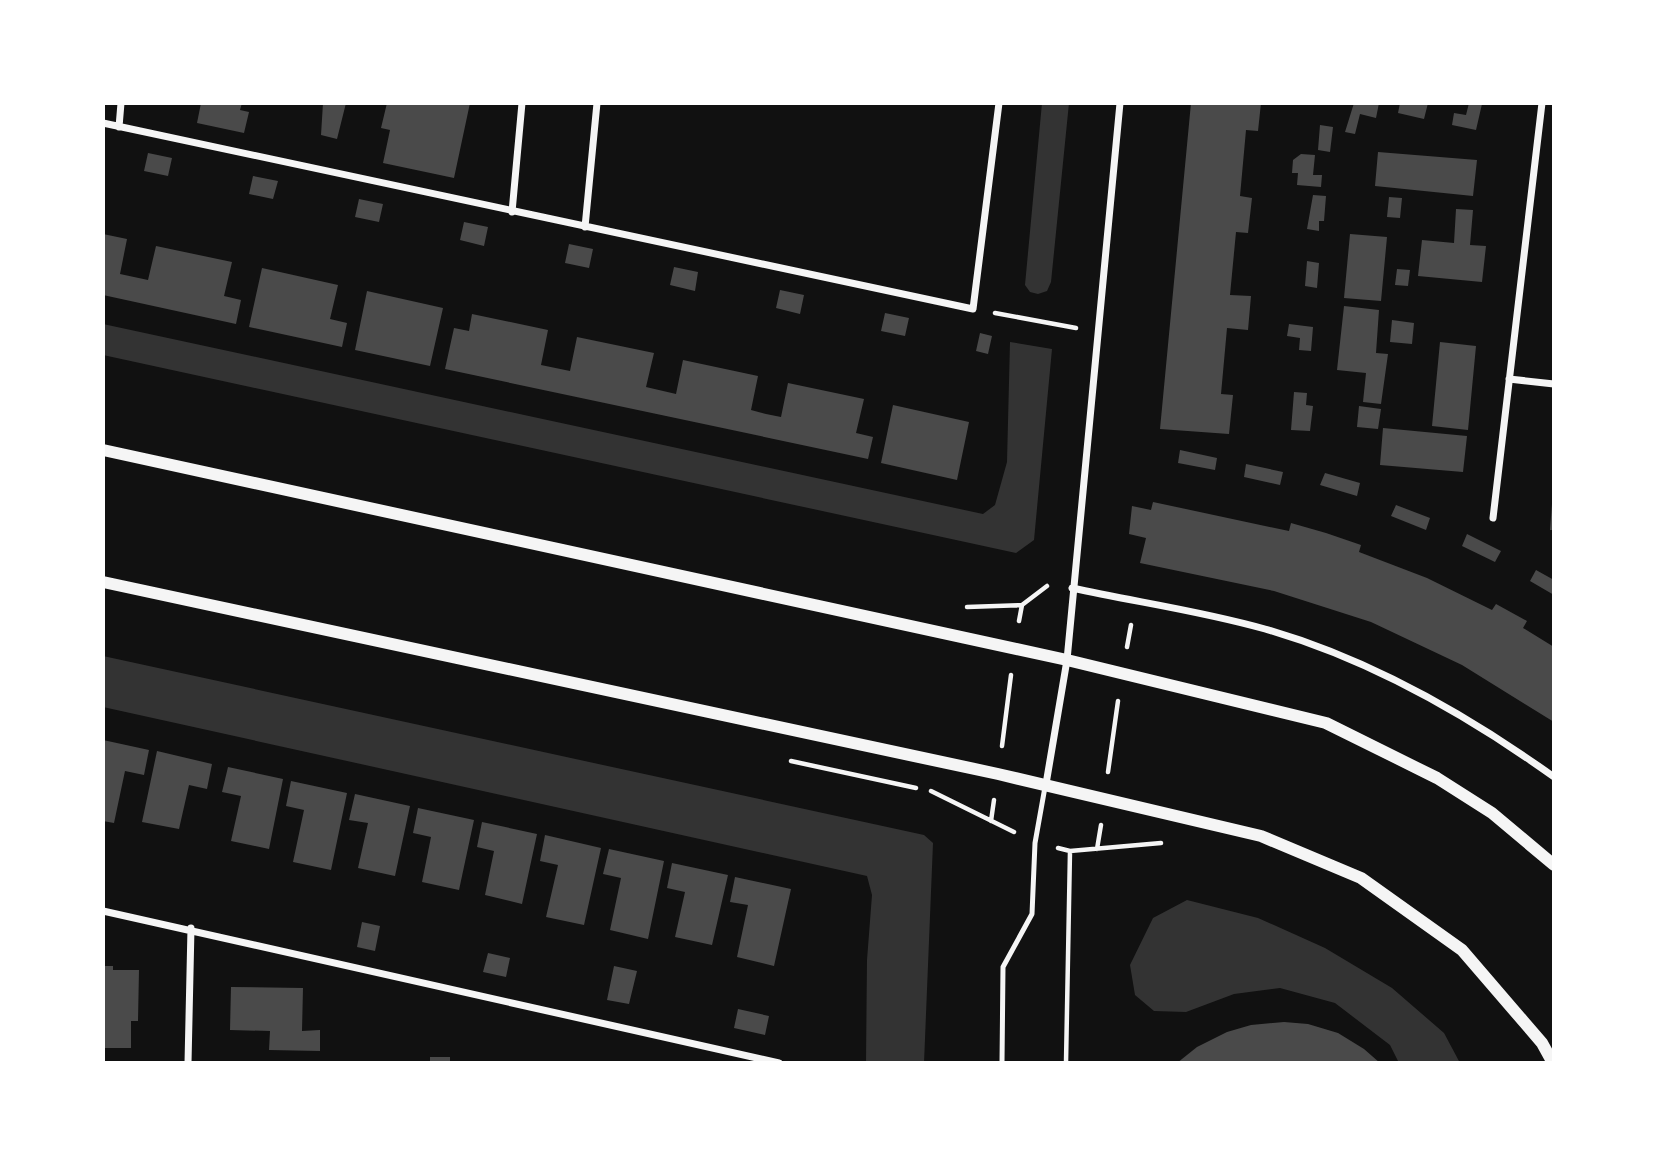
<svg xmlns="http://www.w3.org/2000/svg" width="1657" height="1166" font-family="'Sofia Sans Condensed',sans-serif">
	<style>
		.water { fill: #333 }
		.building { fill: #4a4a4a }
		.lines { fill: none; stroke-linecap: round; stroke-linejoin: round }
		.path { stroke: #f5f5f5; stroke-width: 4.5 }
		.service { stroke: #f5f5f5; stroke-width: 5 }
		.minor { stroke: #f5f5f5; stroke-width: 7 }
		.tertiary { stroke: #f5f5f5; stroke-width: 12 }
	</style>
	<rect width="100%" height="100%" fill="#111"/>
	<path class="water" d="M 1042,103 L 1069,103 L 1051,282 L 1047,291 L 1038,294 L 1030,292 L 1025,285 Z
		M 103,324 L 983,514 L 995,505 L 1007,462 L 1010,342 L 1052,349 L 1034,540 L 1016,553 L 103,355 Z
		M 103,656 L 924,835 L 933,843 L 924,1063 L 866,1063 L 867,960 L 872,895 L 867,876 L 103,707 Z
		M 1187,900 L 1258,918 L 1325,948 L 1392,988 L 1444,1033 L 1460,1063 L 1399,1063 L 1390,1045 L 1335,1003 L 1280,988 L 1234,994 L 1186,1012 L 1154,1011 L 1135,995 L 1130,965 L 1153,918 Z"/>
	<path class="building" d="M 201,103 L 242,103 L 240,110 L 249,112 L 244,133 L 197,123 Z
		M 323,103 L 346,103 L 337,139 L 321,135 Z
		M 387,103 L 470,103 L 454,178 L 383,163 L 390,130 L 381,128 Z
		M 1191,103 L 1261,103 L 1258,131 L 1246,130 L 1240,196 L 1252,198 L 1248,233 L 1236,232 L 1230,295 L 1251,296 L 1248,330 L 1227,328 L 1221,394 L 1233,395 L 1229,434 L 1160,429 Z
		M 1354,103 L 1379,103 L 1376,118 L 1360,114 L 1355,134 L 1345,132 Z
		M 1400,103 L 1428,103 L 1424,119 L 1398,113 Z
		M 1469,103 L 1482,104 L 1476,130 L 1452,125 L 1454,113 L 1466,115 Z
		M 1320,125 L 1333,127 L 1330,152 L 1318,150 Z
		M 1378,152 L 1477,160 L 1473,196 L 1375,186 Z
		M 148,153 L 172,158 L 168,176 L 144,171 Z
		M 1301,154 L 1315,155 L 1313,175 L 1322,175 L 1321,187 L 1297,185 L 1298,173 L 1292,173 L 1293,160 Z
		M 253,176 L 278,181 L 273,199 L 249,194 Z
		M 1313,195 L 1326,196 L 1324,221 L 1319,221 L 1319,231 L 1307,229 Z
		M 1389,197 L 1402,198 L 1400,218 L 1387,217 Z
		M 359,199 L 383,204 L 379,222 L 355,217 Z
		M 1456,209 L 1473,210 L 1470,245 L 1486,246 L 1482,282 L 1418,276 L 1422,240 L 1454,243 Z
		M 464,222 L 488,227 L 484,246 L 460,240 Z
		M 103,234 L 127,239 L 120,274 L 148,280 L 156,246 L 232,262 L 224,296 L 241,300 L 236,324 L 103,295 Z
		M 1350,234 L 1387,237 L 1381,301 L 1344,298 Z
		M 569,244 L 593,249 L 589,268 L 565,263 Z
		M 1307,261 L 1319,263 L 1317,288 L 1305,286 Z
		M 674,267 L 698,272 L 695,291 L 670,285 Z
		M 262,268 L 338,285 L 330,319 L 347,323 L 342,347 L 249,327 Z
		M 1397,269 L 1410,270 L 1408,286 L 1395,285 Z
		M 780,290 L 804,295 L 800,314 L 776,308 Z
		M 367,291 L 443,308 L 430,366 L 355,350 Z
		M 1344,306 L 1379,310 L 1376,353 L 1388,354 L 1381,404 L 1363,402 L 1366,373 L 1337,370 Z
		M 885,313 L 909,318 L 905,336 L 881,331 Z
		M 472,314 L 548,330 L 541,365 L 570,371 L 577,337 L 654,353 L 646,387 L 676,394 L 683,360 L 758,376 L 751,410 L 766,414 L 781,417 L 788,383 L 864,399 L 856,433 L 873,437 L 868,459 L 445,369 L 454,328 L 469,331 Z
		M 1392,320 L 1414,323 L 1412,344 L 1390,342 Z
		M 1289,324 L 1313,327 L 1311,351 L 1299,350 L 1300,338 L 1287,336 Z
		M 980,333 L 992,336 L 988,354 L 976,351 Z
		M 1440,342 L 1476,346 L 1468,430 L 1432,426 Z
		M 1294,392 L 1307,393 L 1306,405 L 1313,406 L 1310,431 L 1291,430 Z
		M 893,405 L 969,422 L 957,480 L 881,463 Z
		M 1359,406 L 1381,409 L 1378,429 L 1357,427 Z
		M 1383,428 L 1467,436 L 1463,472 L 1380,465 Z
		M 1180,450 L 1217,458 L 1215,470 L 1178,463 Z
		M 1246,464 L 1283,472 L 1280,485 L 1244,477 Z
		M 1325,473 L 1360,483 L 1357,496 L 1320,485 Z
		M 1153,502 L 1289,531 L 1291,523 L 1326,533 L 1361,545 L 1359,552 L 1427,578 L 1492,610 L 1496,604 L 1527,621 L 1523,628 L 1554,647 L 1554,722 L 1462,665 L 1371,622 L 1274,591 L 1140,563 L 1146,538 L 1129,534 L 1132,506 L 1151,510 Z
		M 1552,504 L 1554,505 L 1554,530 L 1550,530 Z
		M 1396,505 L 1430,518 L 1426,530 L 1391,516 Z
		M 1467,534 L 1501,551 L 1495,562 L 1462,546 Z
		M 1536,570 L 1554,580 L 1554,595 L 1530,581 Z
		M 103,740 L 149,750 L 144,775 L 125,771 L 114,823 L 103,821 Z
		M 157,751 L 212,764 L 207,789 L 189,785 L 179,829 L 142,822 Z
		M 228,767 L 283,779 L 269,849 L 231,841 L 241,796 L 222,792 Z
		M 291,781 L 347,793 L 331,870 L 293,862 L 304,810 L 286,806 Z
		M 355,794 L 410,806 L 395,876 L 358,868 L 368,823 L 349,820 Z
		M 418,808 L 474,820 L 459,890 L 422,882 L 431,837 L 413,833 Z
		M 482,822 L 537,834 L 522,904 L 485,895 L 494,851 L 477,847 Z
		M 545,835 L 601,848 L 584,925 L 546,917 L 558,865 L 540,861 Z
		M 609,849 L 664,861 L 648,939 L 610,930 L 621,878 L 603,874 Z
		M 672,863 L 728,875 L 712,945 L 675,937 L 685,892 L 667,888 Z
		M 735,877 L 791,889 L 774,966 L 737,957 L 748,905 L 730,902 Z
		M 362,922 L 380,926 L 375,951 L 357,947 Z
		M 488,953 L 510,958 L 506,977 L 483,972 Z
		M 103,966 L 113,966 L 113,970 L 139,970 L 138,1021 L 131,1021 L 131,1048 L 103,1048 Z
		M 614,966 L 637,971 L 629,1004 L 607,1000 Z
		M 231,987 L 303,988 L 302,1031 L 320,1030 L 320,1051 L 269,1050 L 270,1031 L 230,1030 Z
		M 738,1009 L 769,1016 L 765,1035 L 734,1028 Z
		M 1284,1022 L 1308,1024 L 1338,1033 L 1364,1049 L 1380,1063 L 1177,1063 L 1197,1047 L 1227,1032 L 1251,1025 Z
		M 430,1057 L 450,1057 L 450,1063 L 430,1063 Z"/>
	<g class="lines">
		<path class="path" d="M 995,313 L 1076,328
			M 967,607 L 1022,605 L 1047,586
			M 1019,621 L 1022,605
			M 1127,647 L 1131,625
			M 1002,746 L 1011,675
			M 791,761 L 916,788
			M 1108,772 L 1118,701
			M 931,791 L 1014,832
			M 991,821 L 994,800
			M 1058,848 L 1070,851 L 1161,843
			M 1097,849 L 1101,825
			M 1066,1063 L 1070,851"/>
		<path class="service" d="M 1002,1063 L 1003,967 L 1032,914 L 1035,843 L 1045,787"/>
		<path class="minor" d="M 103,123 L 973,309 L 999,103
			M 119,127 L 121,103
			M 512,212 L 522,103
			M 585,227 L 597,103
			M 1509,379 L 1554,384
			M 1493,518 L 1542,103
			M 1072,588 C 1136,602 1202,611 1265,629 C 1370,659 1466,714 1554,777
			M 1046,784 L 1067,660 L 1120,103
			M 103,911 L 779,1063
			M 188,1063 L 191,928"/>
		<path class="tertiary" d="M 103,450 L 1067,660 L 1326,723 L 1437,778 L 1492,813 L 1554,865
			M 103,582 L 998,774 L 1261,836 L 1361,878 L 1462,950 L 1542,1043 L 1553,1063"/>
	</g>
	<rect width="1657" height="1166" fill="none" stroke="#ffffff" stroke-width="210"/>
</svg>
